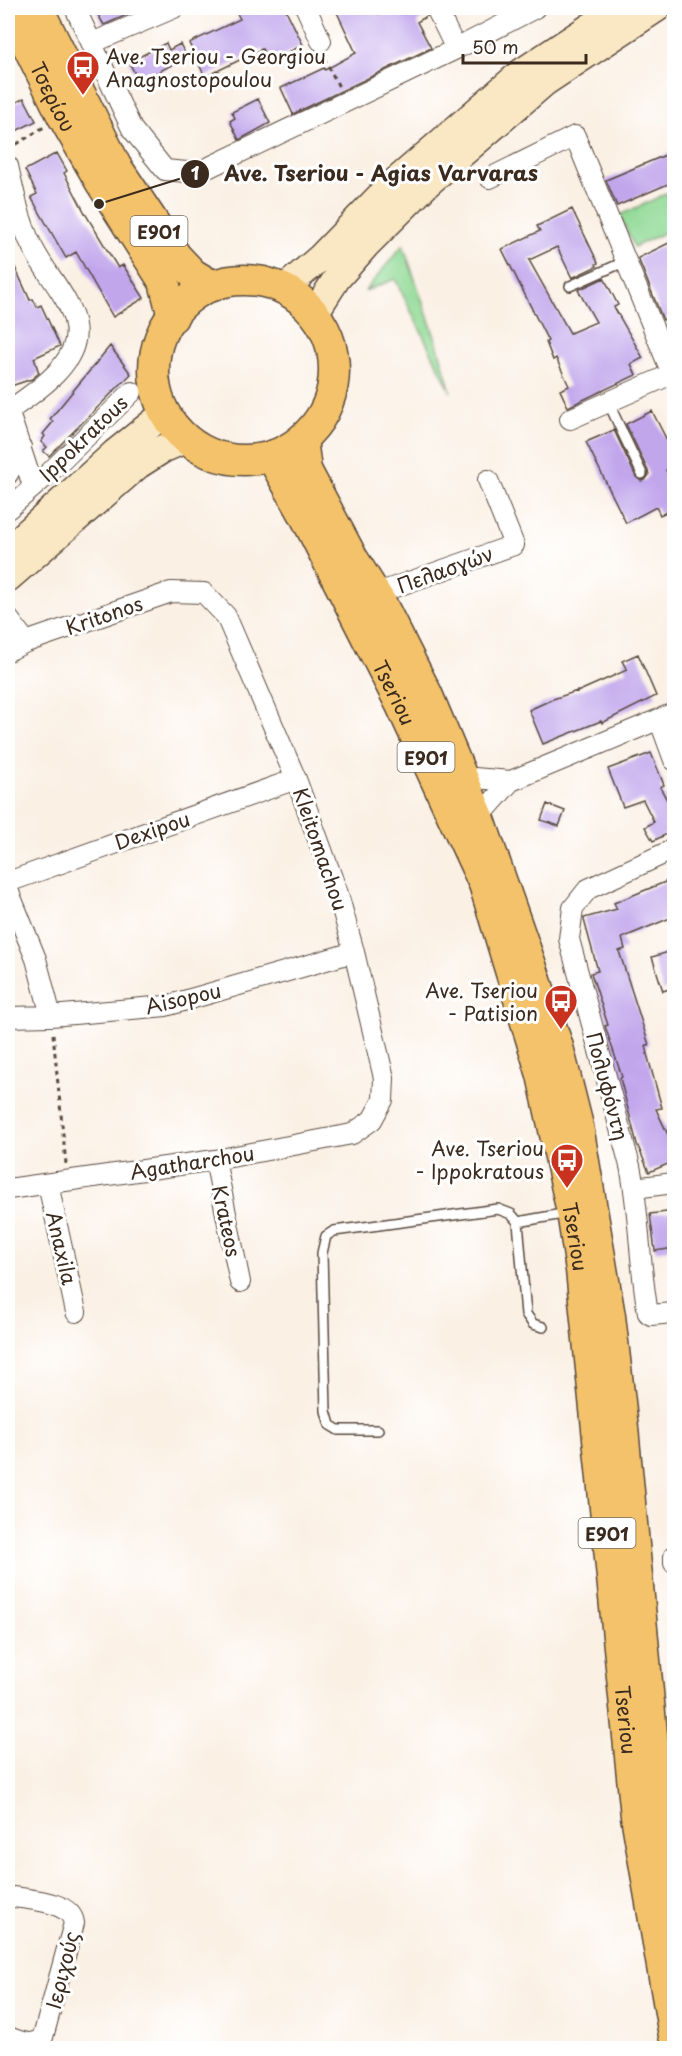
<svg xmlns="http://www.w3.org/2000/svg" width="682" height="2056" font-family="'Playpen Sans',sans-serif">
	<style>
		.green { fill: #91da96; stroke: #66825a; stroke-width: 1.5 }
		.building { fill: #c1a6ec }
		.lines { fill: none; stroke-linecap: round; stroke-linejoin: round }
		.lane-casing { stroke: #58483c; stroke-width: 12 }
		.street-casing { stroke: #58483c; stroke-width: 22 }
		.secondary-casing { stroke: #58483c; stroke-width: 30 }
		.primary-casing { stroke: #58483c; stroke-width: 33 }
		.path { stroke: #58483c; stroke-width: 3; stroke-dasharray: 4.5 4.5; stroke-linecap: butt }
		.lane { stroke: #fff; stroke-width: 9 }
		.street { stroke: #fff; stroke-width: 20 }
		.secondary { stroke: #fae7c3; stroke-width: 27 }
		.primary { stroke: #f3c26a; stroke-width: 30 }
		.labels { text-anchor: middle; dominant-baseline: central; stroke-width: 6; stroke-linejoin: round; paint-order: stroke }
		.shield { fill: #fff; stroke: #766a62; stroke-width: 1.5 }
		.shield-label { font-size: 18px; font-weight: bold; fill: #3b2a1e }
		.poi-label { font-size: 20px; fill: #3b2a1e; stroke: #fff; text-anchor: end }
		.street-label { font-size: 20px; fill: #3b2a1e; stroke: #fff }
		.leader { fill: none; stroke: #3b2a1e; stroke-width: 2 }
		.callout-dot { fill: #3b2a1e; stroke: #fff; stroke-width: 2 }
		.mark-label { font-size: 18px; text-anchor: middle; font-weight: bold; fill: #fff }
		.callout-label { font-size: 21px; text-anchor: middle; font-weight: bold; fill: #3b2a1e; stroke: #fff; stroke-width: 6; stroke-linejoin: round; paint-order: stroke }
	</style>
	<rect width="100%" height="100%" fill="#fff"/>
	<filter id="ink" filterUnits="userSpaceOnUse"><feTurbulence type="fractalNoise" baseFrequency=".0167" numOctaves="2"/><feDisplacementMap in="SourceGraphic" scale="12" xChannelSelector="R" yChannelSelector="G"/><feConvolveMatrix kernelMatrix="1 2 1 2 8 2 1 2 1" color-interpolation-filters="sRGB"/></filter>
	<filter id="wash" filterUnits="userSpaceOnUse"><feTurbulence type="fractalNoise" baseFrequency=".008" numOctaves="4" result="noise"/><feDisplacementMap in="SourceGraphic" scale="24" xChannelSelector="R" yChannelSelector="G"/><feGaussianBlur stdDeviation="1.35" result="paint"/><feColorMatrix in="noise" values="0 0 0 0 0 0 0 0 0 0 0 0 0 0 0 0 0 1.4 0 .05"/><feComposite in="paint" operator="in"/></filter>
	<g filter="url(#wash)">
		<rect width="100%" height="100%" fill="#fbf0e4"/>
		<path class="green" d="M 674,190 L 674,228 L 634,247 L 620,215 Z
			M 403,245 L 437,343 L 451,392 L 395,279 L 365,291 Z"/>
		<g id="blocks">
			<path class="building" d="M 94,8 L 126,8 L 129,14 L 104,25 Z
				M 234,8 L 285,8 L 303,45 L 269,62 L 262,49 L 205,77 L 189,43 L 240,19 Z
				M 335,8 L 375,8 L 378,14 L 389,8 L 424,8 L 427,16 L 417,22 L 431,48 L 293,114 L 281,88 L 324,68 L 325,70 L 356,53 Z
				M 166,43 L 169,50 L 180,44 L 187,57 L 139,82 L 129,62 Z
				M 24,98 L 36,121 L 8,135 L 8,107 Z
				M 258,99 L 270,123 L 239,140 L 230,121 L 235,118 L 232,112 Z
				M 675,151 L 675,181 L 617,206 L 606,180 Z
				M 57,153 L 67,171 L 64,173 L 86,215 L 118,268 L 123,265 L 144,298 L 113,317 L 76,252 L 66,258 L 31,197 L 37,194 L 25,170 Z
				M 572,209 L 598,263 L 596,264 L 597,266 L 572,278 L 557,247 L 529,260 L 570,333 L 596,322 L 578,290 L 604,278 L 618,305 L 614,307 L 643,358 L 631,364 L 636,375 L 568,407 L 560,390 L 569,386 L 556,358 L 553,360 L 546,342 L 548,341 L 502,249 L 540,231 L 537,226 Z
				M 675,240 L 675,315 L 663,320 L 638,258 Z
				M 8,252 L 30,300 L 33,299 L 37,307 L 41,305 L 60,346 L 34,358 L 39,373 L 32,379 L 8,387 Z
				M 110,346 L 131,374 L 49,456 L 43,451 L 47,447 L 41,442 L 45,436 L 43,434 L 53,422 L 50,419 Z
				M 652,411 L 675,456 L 675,466 L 666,470 L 675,486 L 675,508 L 660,515 L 656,507 L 626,523 L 586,442 L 614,430 L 636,477 L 641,481 L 645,480 L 649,475 L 648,471 L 626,424 Z
				M 638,654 L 656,696 L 602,723 L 601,721 L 543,744 L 529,710 L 553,699 L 577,691 L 577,692 L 627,670 L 622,661 Z
				M 651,753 L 664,785 L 660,787 L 675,815 L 675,830 L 653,841 L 645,827 L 654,822 L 643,800 L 623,807 L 608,769 Z
				M 547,804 L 565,811 L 559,826 L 541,820 Z
				M 670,880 L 675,891 L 675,916 L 622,938 L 625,949 L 619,951 L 649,1045 L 646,1045 L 648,1054 L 647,1054 L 662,1108 L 656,1109 L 675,1150 L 675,1161 L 649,1172 L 637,1144 L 620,1078 L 622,1077 L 605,1026 L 608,1025 L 591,973 L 598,971 L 584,920 L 584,918 L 617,909 L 614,903 Z
				M 675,950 L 675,987 L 663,991 L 652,957 Z
				M 675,1211 L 675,1248 L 655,1251 L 650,1214 Z"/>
		</g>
	</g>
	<g filter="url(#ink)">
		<use href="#blocks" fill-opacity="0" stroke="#58483c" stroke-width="1.5"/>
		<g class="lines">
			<defs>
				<path id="lane" d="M 570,286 L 626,261
					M 608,402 L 642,474
					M 518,1222 L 568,1213
					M 378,1430 L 338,1430 L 330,1425 L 326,1411 L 322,1253 L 326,1236 L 334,1231 L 498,1209 L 511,1214 L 518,1222 L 526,1314 L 533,1324 L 543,1327"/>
				<path id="street" d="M 75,8 L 132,129 L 165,170 L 197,173 L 456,49 L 535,8
					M 306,8 L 321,41
					M 436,8 L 456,49
					M 92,43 L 174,8
					M 8,166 C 15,197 21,229 38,257 C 50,278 71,301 75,325 C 82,363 34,393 8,411
					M 490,178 L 575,136 L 672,374
					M 8,410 L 33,486
					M 570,419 L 674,373
					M 8,474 L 21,447
					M 8,509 L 45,477 L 132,392
					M 375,594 L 514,545 L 488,480
					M 8,618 L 26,642
					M 8,651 L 26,642 L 171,592 L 204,593 L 226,616 L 296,779 L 338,894 L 354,952 L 384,1078 L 383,1100 L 372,1120 L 352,1134 L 215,1160 L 8,1189
					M 659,719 L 674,760
					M 462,777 L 511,781
					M 479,817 L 511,781 L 674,713
					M 674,849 L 588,889 L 573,908 L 569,939 L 630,1166 C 640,1215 639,1264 648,1313 L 651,1315 L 674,1313
					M 8,882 L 296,779
					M 8,890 L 36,959 L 51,1016
					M 8,1017 L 51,1016 L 166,1006 L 354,952
					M 215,1160 L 240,1282
					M 48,1184 L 76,1312
					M 634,1188 L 674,1183
					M 674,1556 L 674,1563
					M 8,1896 C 27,1900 71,1900 74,1923 L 43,2037 C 32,2048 20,2041 8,2037"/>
				<path id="secondary" d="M 284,289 L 321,257 L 388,188 L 522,72 L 619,8
					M 314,314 L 337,278 L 365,246 L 428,183 L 545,82 L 657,8
					M 8,550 L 115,453 L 165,413
					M 8,578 L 138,465 L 163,449 L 186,439"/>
				<g id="primary">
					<path id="s1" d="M 9,8 L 62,115 L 101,183 L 164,282 L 173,317"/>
					<path d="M 38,8 L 116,166 L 176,256 L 193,274 L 213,286"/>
					<circle cx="244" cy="370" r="90"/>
					<path d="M 302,439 L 306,470 L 352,557 L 381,603 L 427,694 L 479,817 L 531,965 L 558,1047 L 578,1126 L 610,1316 L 623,1428 L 661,1829 L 674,1904"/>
					<path id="s2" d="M 271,456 L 304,514 L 401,705 L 484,884 L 542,1075 L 572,1212 L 581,1270 L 636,1816 L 674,2036"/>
				</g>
			</defs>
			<use href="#lane" class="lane-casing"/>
			<use href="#street" class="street-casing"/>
			<use href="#secondary" class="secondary-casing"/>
			<use href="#primary" class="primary-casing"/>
			<path class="path" d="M 324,58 L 339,87
				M 9,149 L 44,127
				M 53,1034 L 66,1164"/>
			<use href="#lane" class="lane"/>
			<use href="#street" class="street"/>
			<use href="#secondary" class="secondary"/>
			<use href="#primary" class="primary"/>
		</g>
	</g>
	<defs>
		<symbol id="bus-pin" viewBox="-11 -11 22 30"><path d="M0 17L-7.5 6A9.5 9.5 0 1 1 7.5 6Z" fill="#c8321e" stroke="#fff"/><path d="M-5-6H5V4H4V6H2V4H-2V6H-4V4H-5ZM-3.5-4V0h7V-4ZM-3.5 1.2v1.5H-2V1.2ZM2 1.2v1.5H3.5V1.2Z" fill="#fff"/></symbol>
	</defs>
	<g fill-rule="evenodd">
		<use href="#bus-pin" x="64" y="48" width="38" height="52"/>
		<use href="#bus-pin" x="542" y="982" width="38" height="52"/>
		<use href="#bus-pin" x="548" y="1141" width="38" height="52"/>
	</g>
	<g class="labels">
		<g class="shield">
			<rect x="130.5" y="216" width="57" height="30" rx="4.5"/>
			<rect x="397.5" y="742" width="57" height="30" rx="4.5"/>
			<rect x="578.5" y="1518" width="57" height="30" rx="4.5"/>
		</g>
		<g class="shield-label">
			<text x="159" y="231">E901</text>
			<text x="426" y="757">E901</text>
			<text x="607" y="1533">E901</text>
		</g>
		<g class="poi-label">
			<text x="106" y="56" text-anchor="start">Ave. Tseriou - Georgiou<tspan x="106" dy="23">Anagnostopoulou</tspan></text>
			<text x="538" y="990">Ave. Tseriou<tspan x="538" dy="23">- Patision</tspan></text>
			<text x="544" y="1148">Ave. Tseriou<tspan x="544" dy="23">- Ippokratous</tspan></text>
		</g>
		<g class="street-label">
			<text stroke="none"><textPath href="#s1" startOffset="99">Τσερίου</textPath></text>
			<text transform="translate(83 438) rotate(-44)">Ippokratous</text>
			<text transform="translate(445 569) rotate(-20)">Πελασγών</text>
			<text transform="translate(104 615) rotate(-19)">Kritonos</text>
			<text stroke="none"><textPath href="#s2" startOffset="267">Tseriou</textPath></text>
			<text transform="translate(152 830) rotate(-19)">Dexipou</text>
			<text transform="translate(321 849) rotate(71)">Kleitomachou</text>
			<text transform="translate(183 998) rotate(-13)">Aisopou</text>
			<text transform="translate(608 1086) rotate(75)">Πολυφόντη</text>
			<text transform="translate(192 1162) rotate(-9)">Agatharchou</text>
			<text transform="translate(227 1221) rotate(78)">Krateos</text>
			<text stroke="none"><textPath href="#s2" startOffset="843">Tseriou</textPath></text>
			<text transform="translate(62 1248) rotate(77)">Anaxila</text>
			<text stroke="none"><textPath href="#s2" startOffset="1329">Tseriou</textPath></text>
			<text transform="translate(62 1970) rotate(-76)">Ιεριχούς</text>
		</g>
	</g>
	<path class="leader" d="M99 204L195 174"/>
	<g class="callout-dot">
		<circle cx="99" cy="204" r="6"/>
		<circle cx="195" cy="174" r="15"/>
	</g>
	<g class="mark-label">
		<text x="195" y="180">1</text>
	</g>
	<g class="callout-label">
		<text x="381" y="181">Ave. Tseriou - Agias Varvaras</text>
	</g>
	<rect width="682" height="2056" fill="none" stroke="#fff" stroke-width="30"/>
	<path d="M463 54v9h123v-9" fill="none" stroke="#3b2a1e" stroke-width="3"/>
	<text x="472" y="54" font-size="18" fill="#3b2a1e" stroke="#ffffff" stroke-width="4.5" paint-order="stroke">50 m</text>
</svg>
